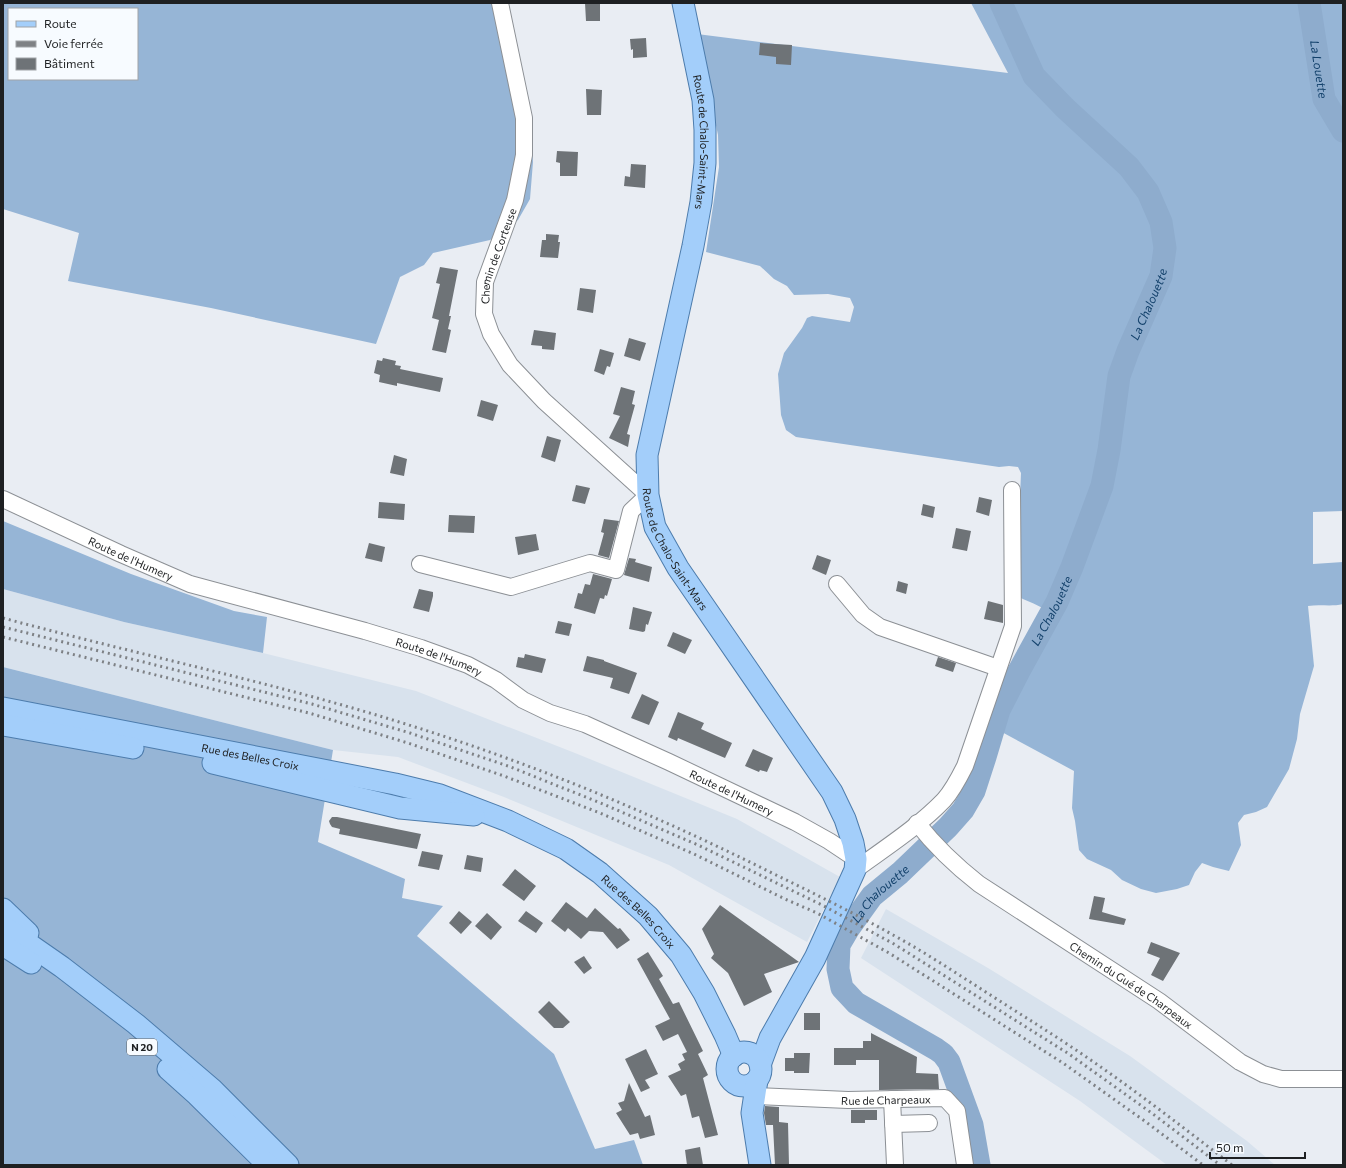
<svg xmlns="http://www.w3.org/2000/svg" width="1346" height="1168" font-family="Commissioner,sans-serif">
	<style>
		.built { fill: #d8e2ed }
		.forest { fill: #96b5d6; fill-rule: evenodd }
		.water { fill: #8eaccd }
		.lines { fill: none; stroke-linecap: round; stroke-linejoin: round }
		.river { stroke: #8eaccd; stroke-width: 23 }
		.building { fill: #6e7377 }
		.minor-casing { stroke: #8c9095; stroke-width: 18 }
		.major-casing { stroke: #4d7cac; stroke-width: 23 }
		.minor { stroke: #fff; stroke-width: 16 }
		.major { stroke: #a3cefa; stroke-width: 21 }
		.rail { stroke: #7e8185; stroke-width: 3; stroke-dasharray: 2 4; stroke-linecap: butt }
		.labels { text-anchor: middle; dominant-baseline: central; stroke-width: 4; stroke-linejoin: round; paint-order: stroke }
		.shield { fill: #f7fbff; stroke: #5f6264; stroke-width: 1 }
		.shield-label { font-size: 10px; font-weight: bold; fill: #1e2022 }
		.street-label { font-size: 11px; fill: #1e2022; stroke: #f7fbff }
		.water-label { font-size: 12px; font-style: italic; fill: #13416b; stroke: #f7fbff }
	</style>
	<rect width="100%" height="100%" fill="#e9edf3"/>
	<path class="built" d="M 3,589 L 124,622 L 263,653 L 416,691 L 575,753 L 737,819 L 840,877 L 807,942 L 669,865 L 504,797 L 398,757 L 333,750 L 3,667 Z
		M 886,909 L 988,968 L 1130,1056 L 1247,1141 L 1275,1165 L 1167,1165 L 1080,1101 L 861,958 Z"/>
	<path class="forest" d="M 3,3 L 508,3 L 528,102 L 533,162 L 530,199 L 518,220 L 490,240 L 433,253 L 424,265 L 400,277 L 376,344 L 211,308 L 68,281 L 79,233 L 3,209 ZM 9,9 L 137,9 L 137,79 L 9,79 Z
		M 971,3 L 1343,3 L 1343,511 L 1313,512 L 1313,564 L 1343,562 L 1343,604 C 1331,607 1320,604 1308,606 L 1314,666 L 1300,714 L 1297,739 L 1289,769 L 1267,807 L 1256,812 L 1244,815 L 1238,823 L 1241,845 L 1229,871 L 1213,867 L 1202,863 L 1195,872 L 1189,885 L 1177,889 L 1156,893 L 1141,889 L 1122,880 L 1111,870 L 1087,859 L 1079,850 L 1075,821 L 1072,808 L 1074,771 L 987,724 C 1002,684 1024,647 1044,609 C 1035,603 1025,601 1016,595 L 1021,473 L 1018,467 L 1009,466 L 999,467 L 796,437 L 786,430 L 781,415 L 778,374 L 784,353 L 802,328 L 807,318 L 812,316 L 850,322 L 854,307 L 850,298 L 828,294 L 794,295 L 787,286 L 774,279 L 760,266 L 706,252 L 719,167 L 718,135 L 697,34 L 1008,73 Z
		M 3,521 L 131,574 L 234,611 L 267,617 L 263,653 L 124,622 L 3,589 Z
		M 3,667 L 333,750 L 318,842 L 405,879 L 402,898 L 443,906 L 417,936 L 554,1054 L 595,1149 L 634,1140 L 643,1165 L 3,1165 Z"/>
	<path class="water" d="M 1302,3 L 1316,3 L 1318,11 L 1327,84 L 1314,89 L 1305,15 Z"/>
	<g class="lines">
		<g class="river">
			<path id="s1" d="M 1309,3 L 1324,99 L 1343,131"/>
			<path id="s2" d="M 979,1165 L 972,1125 L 949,1062 L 943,1054 L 936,1049 L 856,1003 L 842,988 L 838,969 L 839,945 L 849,928 L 872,896 L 900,873 L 948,827 L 963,810 L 974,791 L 985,757 L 999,710 L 1019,671 L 1057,602 L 1072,567 L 1102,486 L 1109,450 L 1119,376 L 1128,351 L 1161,276 L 1165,248 L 1161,222 L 1148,192 L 1129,167 L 1065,108 L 1034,76 L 1001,3"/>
		</g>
	</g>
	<path class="building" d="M 585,3 L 600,3 L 600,21 L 586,21 Z
		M 646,38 L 647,57 L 633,58 L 633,49 L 631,50 L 630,39 Z
		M 760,43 L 792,45 L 791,65 L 776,64 L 776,57 L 759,55 Z
		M 586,89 L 602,90 L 601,115 L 587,115 Z
		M 557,151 L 578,152 L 577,176 L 560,176 L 560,163 L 556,162 Z
		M 631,164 L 646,165 L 645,188 L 624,186 L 625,176 L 630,177 Z
		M 546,234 L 559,235 L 558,242 L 560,242 L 558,258 L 540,257 L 542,240 L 546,240 Z
		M 440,267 L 458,270 L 449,316 L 451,316 L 448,329 L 451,330 L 446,353 L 432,350 L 439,320 L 432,318 L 440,284 L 436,283 Z
		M 580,288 L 596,290 L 593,313 L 577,310 Z
		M 534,330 L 556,333 L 554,350 L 542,349 L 542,346 L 531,345 Z
		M 629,338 L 646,343 L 640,361 L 624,356 Z
		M 600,349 L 614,353 L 610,367 L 607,366 L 604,375 L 594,371 Z
		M 383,358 L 396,361 L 395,365 L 401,366 L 400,369 L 443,378 L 440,392 L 397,383 L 397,386 L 379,382 L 380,375 L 374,373 L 377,360 L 382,361 Z
		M 621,387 L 635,391 L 632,404 L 635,405 L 627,434 L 630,435 L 628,447 L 609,438 L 620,416 L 613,414 Z
		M 481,400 L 498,405 L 493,421 L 477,416 Z
		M 547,436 L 561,440 L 555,462 L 541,457 Z
		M 394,455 L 407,459 L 404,476 L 390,473 Z
		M 576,485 L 590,488 L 585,504 L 572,501 Z
		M 979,497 L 992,500 L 989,516 L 976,512 Z
		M 379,502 L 405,504 L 404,520 L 378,518 Z
		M 923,504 L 935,507 L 933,518 L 921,515 Z
		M 449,515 L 475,516 L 474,533 L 448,532 Z
		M 604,519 L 619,521 L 609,558 L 598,555 L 604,533 L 601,532 Z
		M 956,528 L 971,531 L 967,551 L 952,548 Z
		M 536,534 L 539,550 L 518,555 L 515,537 Z
		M 369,543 L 385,547 L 382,562 L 365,558 Z
		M 817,555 L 831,560 L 826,575 L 812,569 Z
		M 629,558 L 636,559 L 635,562 L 652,567 L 649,582 L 624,575 Z
		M 593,574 L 612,579 L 607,596 L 605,595 L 604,599 L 600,598 L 595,614 L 574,608 L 578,593 L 582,594 L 585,584 L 590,585 Z
		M 898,581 L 908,584 L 906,594 L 896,591 Z
		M 419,589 L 433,592 L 433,596 L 429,612 L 413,608 Z
		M 988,601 L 1003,605 L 1003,623 L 984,619 Z
		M 633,607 L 652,612 L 648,625 L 646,624 L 645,631 L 643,632 L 629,629 Z
		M 558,621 L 572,624 L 569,636 L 555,633 Z
		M 673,632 L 692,640 L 685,654 L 667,646 Z
		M 525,654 L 546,659 L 542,673 L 516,667 L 518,657 L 524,658 Z
		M 587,656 L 604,660 L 604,661 L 637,673 L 629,694 L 610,688 L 613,678 L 583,671 Z
		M 938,657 L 956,663 L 953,672 L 935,666 Z
		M 642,694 L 659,702 L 649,725 L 631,718 Z
		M 678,712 L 704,723 L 701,729 L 732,743 L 725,758 L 678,738 L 677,741 L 668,737 Z
		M 753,749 L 773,758 L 767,772 L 760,770 L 759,772 L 745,766 Z
		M 332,817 L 337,817 L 421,834 L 417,849 L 339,834 L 340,829 L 332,827 L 330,824 L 329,821 Z
		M 422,851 L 443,855 L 439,870 L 418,866 Z
		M 467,855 L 483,858 L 481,872 L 464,869 Z
		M 515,869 L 536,886 L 524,901 L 502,885 Z
		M 1094,896 L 1105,898 L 1102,912 L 1126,919 L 1124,925 L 1089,919 Z
		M 566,902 L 587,918 L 595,908 L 618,929 L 620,928 L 630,940 L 617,949 L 603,932 L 589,931 L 581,939 L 568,928 L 565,932 L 551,921 Z
		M 720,905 L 799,962 L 764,974 L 772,992 L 744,1006 L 728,973 L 711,958 L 714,954 L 702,929 Z
		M 459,911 L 472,922 L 461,934 L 449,923 Z
		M 526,911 L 543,923 L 536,933 L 518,921 Z
		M 487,913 L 502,927 L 491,940 L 475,926 Z
		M 1151,942 L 1180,953 L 1163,981 L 1151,975 L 1160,958 L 1147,953 Z
		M 648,952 L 663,976 L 659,979 L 673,1004 L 679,1002 L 703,1051 L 698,1054 L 708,1075 L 703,1078 L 718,1135 L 705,1138 L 699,1116 L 692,1118 L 686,1094 L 681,1096 L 668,1076 L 681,1070 L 678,1064 L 685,1060 L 682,1054 L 687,1052 L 678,1034 L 663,1041 L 655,1026 L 670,1019 L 637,959 Z
		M 584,956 L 592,968 L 584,974 L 574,962 Z
		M 549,1001 L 570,1022 L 563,1028 L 554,1028 L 538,1012 Z
		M 804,1013 L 820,1013 L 820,1030 L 804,1030 Z
		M 871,1033 L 917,1057 L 916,1073 L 938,1074 L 939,1089 L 879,1090 L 879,1060 L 856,1060 L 856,1065 L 834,1065 L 834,1048 L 863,1048 L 863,1041 L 871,1041 Z
		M 646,1049 L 658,1074 L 645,1080 L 650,1088 L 641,1092 L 625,1059 Z
		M 794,1053 L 810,1053 L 809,1073 L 794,1073 L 794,1071 L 785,1071 L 785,1058 L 794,1058 Z
		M 629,1083 L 645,1117 L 650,1115 L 655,1135 L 640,1139 L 638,1133 L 630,1135 L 616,1113 L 622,1110 L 618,1103 L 624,1101 Z
		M 765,1106 L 779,1107 L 779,1122 L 788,1123 L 789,1165 L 775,1165 L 773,1125 L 766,1125 L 764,1113 Z
		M 851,1110 L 877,1110 L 877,1120 L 865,1120 L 865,1123 L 851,1123 Z
		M 700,1147 L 703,1165 L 687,1165 L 685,1150 Z"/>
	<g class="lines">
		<defs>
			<g id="minor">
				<path id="s3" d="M 3,499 L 121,554 L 190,584 L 365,631 L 421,648 L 468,665 L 496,680 L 523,700 L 550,713 L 585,724 L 669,762 L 795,822 L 829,841 L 856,859"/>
				<path id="s4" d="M 420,564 L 511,587 L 590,563 L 616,570 L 631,511 L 648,495 L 544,401 L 510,365 L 491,334 L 484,314 L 485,282 L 515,200 L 524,155 L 524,118 L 500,3"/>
				<path d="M 837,584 L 863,615 L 880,627 L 998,668"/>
				<path id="s5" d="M 917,823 C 935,846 956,866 979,884 L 1159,1001 L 1240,1062 L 1263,1074 L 1281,1079 L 1343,1079"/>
				<path d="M 855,870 C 885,848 918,827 944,800 C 953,790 959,778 965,766 L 1013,626 L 1012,490"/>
				<path id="s6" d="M 755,1096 L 848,1100 L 945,1098 L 957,1111 L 965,1165"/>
				<path d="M 892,1099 L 895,1165"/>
				<path d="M 893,1124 L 929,1123"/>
			</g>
			<g id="major">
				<path id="s7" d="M 683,3 L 703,100 L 705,130 L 705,163 L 701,202 L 693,246 L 647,455 L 648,495 L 655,527 L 678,568 L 832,792 L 845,819 L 853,843 L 856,859 L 855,870 L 815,958 L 770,1038 L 760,1065"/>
				<path id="s8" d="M 3,708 L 395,784 L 440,795 L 508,821 L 566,849 L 600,873 L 648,916 L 681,955 L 704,993 L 725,1035 L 734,1056"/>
				<path d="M 3,725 L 133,748"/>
				<path d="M 213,763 L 400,808 L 474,815"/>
				<path d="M 3,909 L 28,933"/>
				<path d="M 3,926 L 62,967 L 136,1024 L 212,1089 L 288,1165"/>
				<path d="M 3,945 L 31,963"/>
				<circle cx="744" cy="1069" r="17"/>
				<path d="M 168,1069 L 197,1095 L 268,1165"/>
				<path d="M 757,1080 L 752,1113 L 760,1165"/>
			</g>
		</defs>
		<use href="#minor" class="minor-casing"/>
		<use href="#major" class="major-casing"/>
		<use href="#minor" class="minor"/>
		<use href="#major" class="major"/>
		<path class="rail" d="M 3,618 C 139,655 277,683 412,726 C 536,765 656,815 772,873 C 813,893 854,913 893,935 C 921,950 948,968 975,985 C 1007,1006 1040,1026 1073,1048 C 1127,1084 1180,1125 1232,1165
			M 3,627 L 312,704 L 410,733 L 508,766 L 603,804 L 698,845 L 822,905 L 894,944 L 1069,1054 L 1153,1114 L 1220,1165
			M 3,637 L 309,713 L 408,743 L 504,776 L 600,813 L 694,854 L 785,899 L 817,913 L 889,953 L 1063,1063 L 1146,1122 L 1203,1165"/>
	</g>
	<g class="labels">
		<rect class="shield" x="127" y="1039" width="30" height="16" rx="3"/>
		<g class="shield-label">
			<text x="142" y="1047">N 20</text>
		</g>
		<g class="street-label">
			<text stroke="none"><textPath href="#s7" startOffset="141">Route de Chalo-Saint-Mars</textPath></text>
			<text stroke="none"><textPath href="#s4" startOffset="595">Chemin de Corteuse</textPath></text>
			<text stroke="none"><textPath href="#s7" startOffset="561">Route de Chalo-Saint-Mars</textPath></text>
			<text stroke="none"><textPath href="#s3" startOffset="141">Route de l'Humery</textPath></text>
			<text stroke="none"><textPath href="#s3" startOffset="465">Route de l'Humery</textPath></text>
			<text stroke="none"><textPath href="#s8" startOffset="252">Rue des Belles Croix</textPath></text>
			<text stroke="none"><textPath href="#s3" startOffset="789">Route de l'Humery</textPath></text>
			<text stroke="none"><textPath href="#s8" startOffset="679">Rue des Belles Croix</textPath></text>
			<text stroke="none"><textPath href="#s5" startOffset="270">Chemin du Gué de Charpeaux</textPath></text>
			<text stroke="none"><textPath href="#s6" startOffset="131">Rue de Charpeaux</textPath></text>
		</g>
		<g class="water-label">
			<text stroke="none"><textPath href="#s1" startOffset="67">La Louette</textPath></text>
			<text stroke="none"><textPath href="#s2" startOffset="1010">La Chalouette</textPath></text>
			<text stroke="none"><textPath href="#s2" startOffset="686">La Chalouette</textPath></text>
			<text stroke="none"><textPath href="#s2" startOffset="349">La Chalouette</textPath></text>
		</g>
	</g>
	<rect width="1346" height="1168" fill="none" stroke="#1e2022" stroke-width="8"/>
	<rect x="8" y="8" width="130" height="72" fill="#f7fbff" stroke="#a0a3a7"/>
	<rect x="16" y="21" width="20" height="6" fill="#a3cefa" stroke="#a0a3a7"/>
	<text x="44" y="28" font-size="12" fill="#1e2022">Route</text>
	<rect x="16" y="41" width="20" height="6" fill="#7e8185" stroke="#a0a3a7"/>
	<text x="44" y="48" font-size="12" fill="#1e2022">Voie ferrée</text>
	<rect x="16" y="58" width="20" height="12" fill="#6e7377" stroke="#a0a3a7"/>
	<text x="44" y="68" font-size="12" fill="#1e2022">Bâtiment</text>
	<path d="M1210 1152v6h95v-6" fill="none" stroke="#1e2022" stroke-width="2"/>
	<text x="1216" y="1152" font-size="12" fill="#1e2022" stroke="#f7fbff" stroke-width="3" paint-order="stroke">50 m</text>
</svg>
